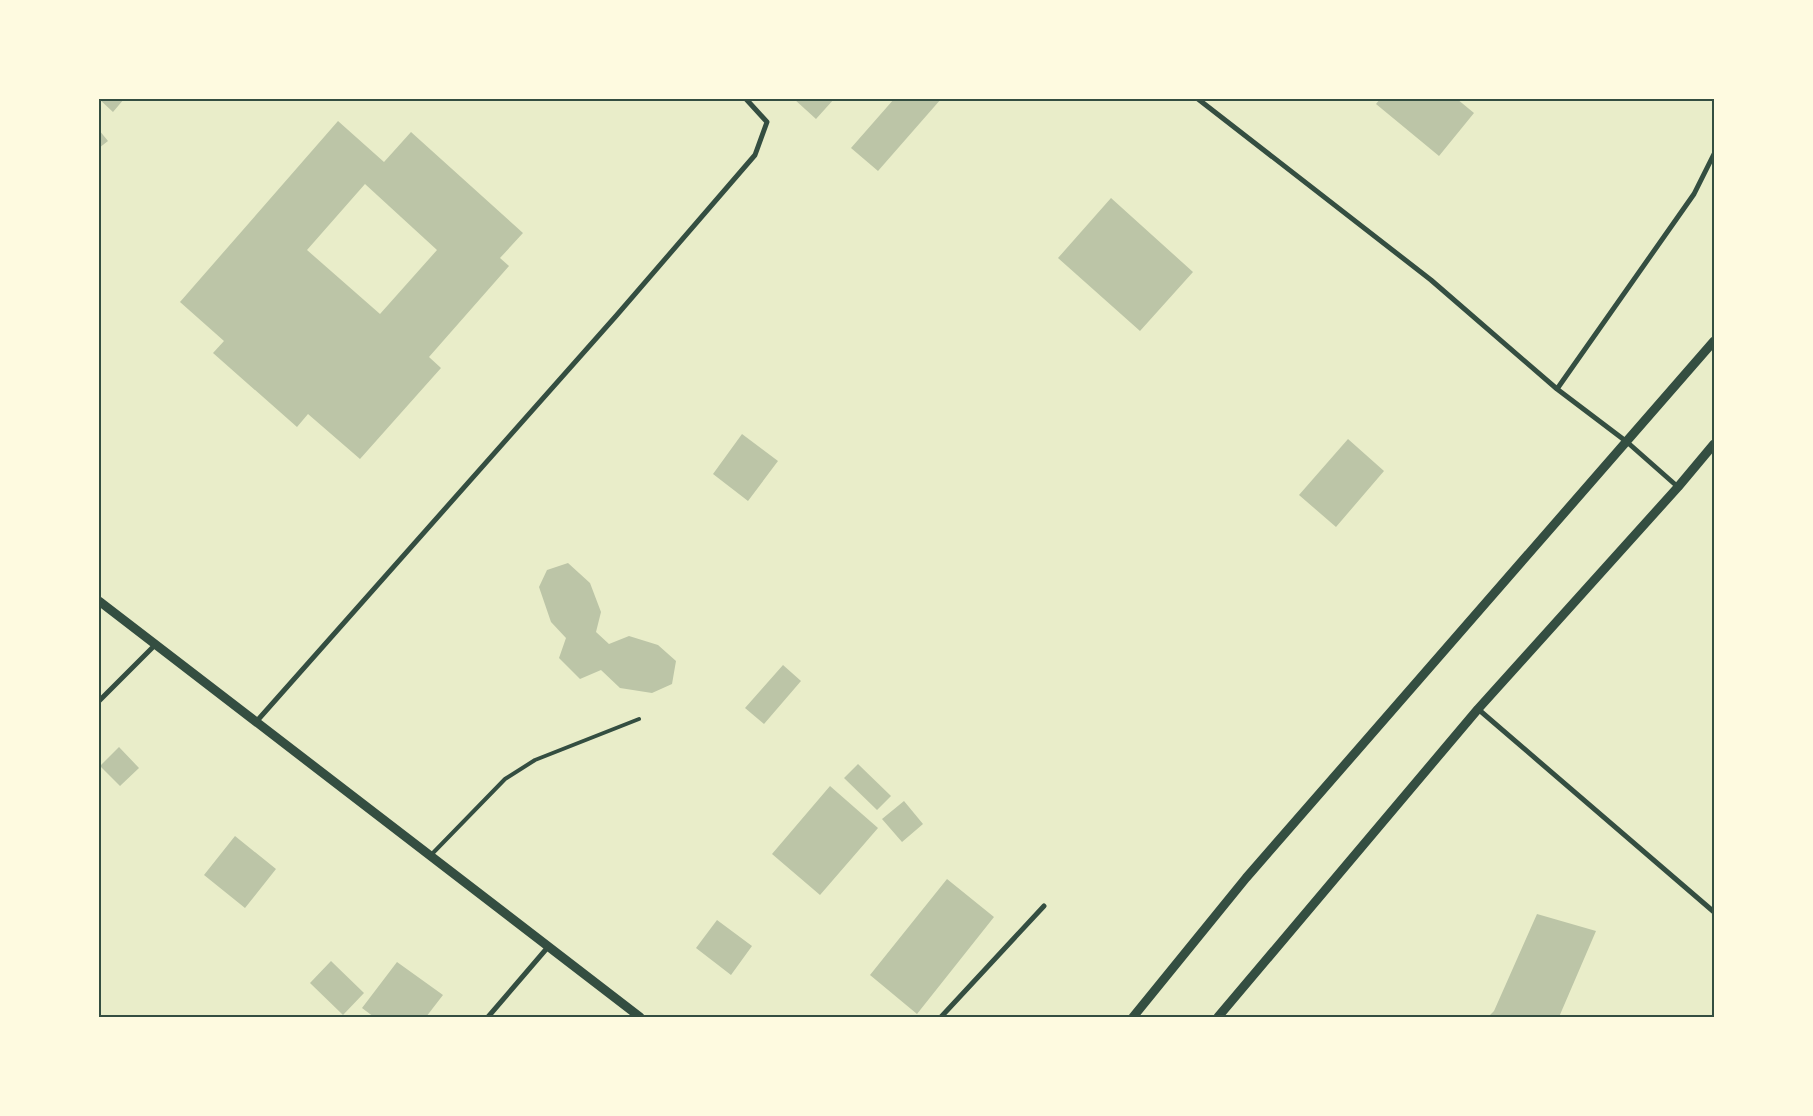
<svg xmlns="http://www.w3.org/2000/svg" width="1813" height="1116" font-family="Commissioner,sans-serif">
	<style>
		.building { fill: #bcc5a7; fill-rule: evenodd }
		.lines { fill: none; stroke-linecap: round; stroke-linejoin: round }
		.service { stroke: #344e41; stroke-width: 4 }
		.minor { stroke: #344e41; stroke-width: 5 }
		.tertiary { stroke: #344e41; stroke-width: 9 }
		.neatline { fill: none; stroke: #344e41; stroke-width: 2 }
	</style>
	<rect width="100%" height="100%" fill="#e9edc9"/>
	<path class="building" d="M 99,99 L 124,99 L 113,112 Z
		M 794,99 L 834,99 L 816,119 Z
		M 894,99 L 941,99 L 878,171 L 851,148 Z
		M 1380,99 L 1457,99 L 1474,113 L 1439,156 L 1376,104 Z
		M 338,121 L 384,162 L 411,132 L 523,233 L 500,258 L 509,266 L 429,357 L 441,368 L 360,459 L 308,414 L 297,427 L 213,353 L 224,341 L 180,302 ZM 365,184 L 437,250 L 380,314 L 307,250 Z
		M 99,130 L 108,141 L 99,148 Z
		M 1111,198 L 1193,272 L 1140,331 L 1058,258 Z
		M 742,434 L 778,461 L 748,501 L 713,474 Z
		M 1348,439 L 1384,471 L 1336,527 L 1299,495 Z
		M 568,563 L 590,583 L 601,612 L 596,632 L 609,644 L 629,636 L 658,645 L 676,661 L 672,684 L 652,693 L 620,688 L 601,670 L 580,679 L 559,658 L 566,638 L 551,622 L 539,587 L 547,570 Z
		M 783,665 L 801,681 L 764,724 L 745,708 Z
		M 119,747 L 139,768 L 120,786 L 100,766 Z
		M 858,764 L 891,796 L 877,810 L 844,778 Z
		M 830,786 L 878,828 L 820,895 L 772,854 Z
		M 904,801 L 923,824 L 902,842 L 882,819 Z
		M 235,836 L 276,869 L 245,908 L 204,875 Z
		M 947,879 L 994,917 L 917,1014 L 870,975 Z
		M 1537,914 L 1596,931 L 1559,1017 L 1488,1017 L 1494,1011 Z
		M 717,920 L 752,946 L 731,975 L 696,948 Z
		M 331,961 L 364,993 L 343,1015 L 310,983 Z
		M 397,962 L 443,995 L 426,1017 L 374,1017 L 362,1008 Z"/>
	<g class="lines">
		<path class="service" d="M 431,855 L 505,779 L 535,760 L 639,719"/>
		<path class="minor" d="M 1198,99 L 1431,280 L 1557,389 L 1627,442 L 1678,487
			M 1557,389 L 1694,194 L 1714,154
			M 99,701 L 155,645
			M 1478,709 L 1714,912
			M 256,722 L 616,316 L 755,155 L 767,122 L 746,99
			M 488,1017 L 548,947
			M 941,1017 L 1044,906"/>
		<path class="tertiary" d="M 99,601 L 640,1017
			M 1133,1017 L 1246,878 L 1714,341
			M 1218,1017 L 1478,709 L 1678,487 L 1714,444"/>
	</g>
	<rect width="1813" height="1116" fill="none" stroke="#fefae0" stroke-width="200"/>
	<rect x="100" y="100" width="1613" height="916" class="neatline"/>
</svg>
